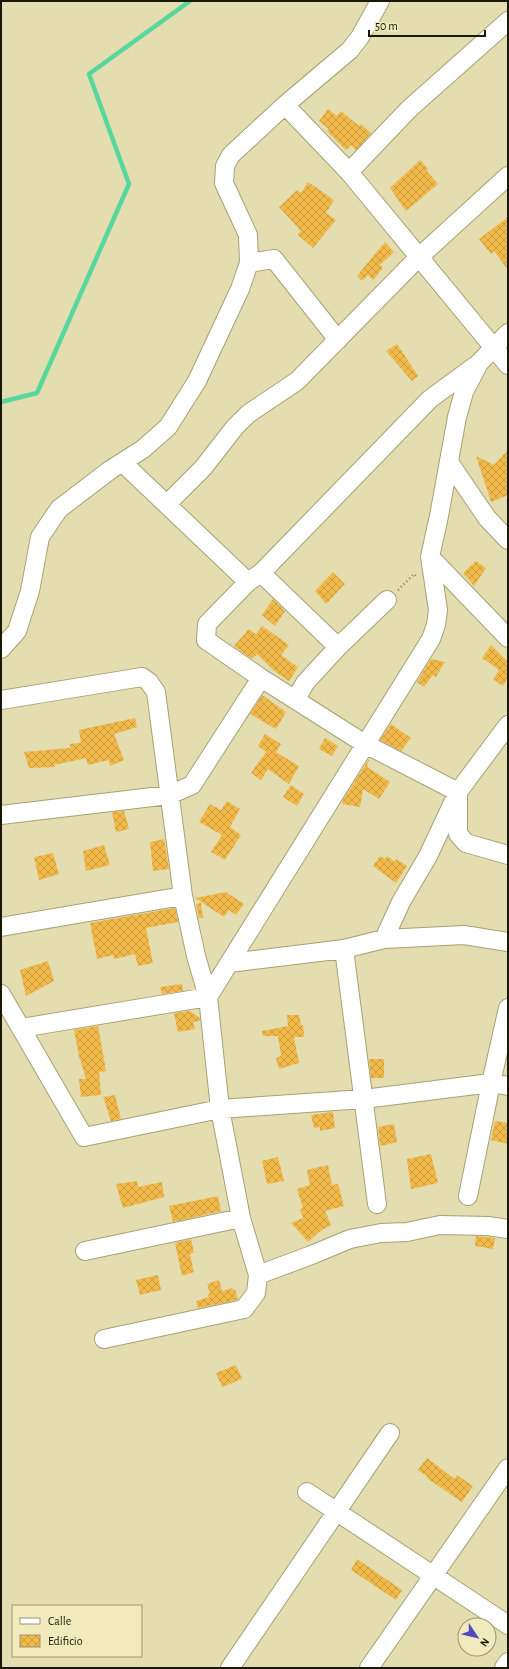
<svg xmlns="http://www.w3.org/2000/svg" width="509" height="1669" font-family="'Alegreya Sans',sans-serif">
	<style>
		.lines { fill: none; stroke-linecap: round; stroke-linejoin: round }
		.stream { stroke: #57d79e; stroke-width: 4.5 }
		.building { fill: url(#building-cross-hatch) }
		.minor-casing { stroke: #a6a175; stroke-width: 20 }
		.path { stroke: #837f60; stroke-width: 2.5; stroke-dasharray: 1 3; stroke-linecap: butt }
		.minor { stroke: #fff; stroke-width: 18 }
	</style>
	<defs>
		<pattern id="building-cross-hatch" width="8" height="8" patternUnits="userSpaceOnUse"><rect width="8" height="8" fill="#f1b949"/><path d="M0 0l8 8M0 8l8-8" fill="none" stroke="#ce9e3e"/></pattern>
	</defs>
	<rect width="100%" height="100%" fill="#e3ddb0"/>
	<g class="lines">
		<path class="stream" d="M 1,402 L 37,393 L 129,184 L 89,74 L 190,1"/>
	</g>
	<path class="building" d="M 328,109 L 337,116 L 341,111 L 359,126 L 361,124 L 371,133 L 356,150 L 351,145 L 346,150 L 327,131 L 329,129 L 319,121 Z
		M 420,160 L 428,169 L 426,170 L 438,184 L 406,211 L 390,188 Z
		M 308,182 L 334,200 L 326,213 L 336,220 L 313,248 L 298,235 L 301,231 L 279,207 L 297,190 L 301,193 Z
		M 508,217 L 508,270 L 494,251 L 491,254 L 479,239 Z
		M 385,242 L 394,252 L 380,265 L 383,268 L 373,280 L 368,275 L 362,281 L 357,276 Z
		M 397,344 L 418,376 L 412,381 L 386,351 Z
		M 508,450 L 508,495 L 491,502 L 476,456 L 494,465 Z
		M 476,561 L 486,568 L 474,586 L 463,573 Z
		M 333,572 L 345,584 L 326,604 L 315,591 Z
		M 273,599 L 285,611 L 275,626 L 262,615 Z
		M 262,626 L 289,645 L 281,655 L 298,667 L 289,681 L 273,670 L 257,654 L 252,659 L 234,646 L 249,629 L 256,634 Z
		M 491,645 L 506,660 L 508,657 L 508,678 L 503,686 L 493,679 L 499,670 L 482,658 Z
		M 431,659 L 445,662 L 436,677 L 433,675 L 424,687 L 417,682 Z
		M 262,695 L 286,712 L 276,729 L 250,714 Z
		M 135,718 L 137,727 L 114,734 L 124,760 L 110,766 L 109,760 L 88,765 L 86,758 L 54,765 L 55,767 L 29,768 L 24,752 L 70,748 L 70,744 L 81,743 L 79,730 Z
		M 391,724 L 411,738 L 401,751 L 380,740 Z
		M 265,734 L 281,744 L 276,752 L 299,766 L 289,784 L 268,769 L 261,780 L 251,773 L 266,752 L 258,746 Z
		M 325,738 L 338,746 L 332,756 L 319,749 Z
		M 369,759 L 367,767 L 390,782 L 379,799 L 363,789 L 360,807 L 342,804 L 343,800 Z
		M 291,785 L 304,794 L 297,806 L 283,797 Z
		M 227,801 L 240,809 L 230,827 L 241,835 L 225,860 L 211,852 L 222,835 L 199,822 L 210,804 L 221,810 Z
		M 124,811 L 129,829 L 116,832 L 112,812 Z
		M 164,839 L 169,869 L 153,871 L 150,842 Z
		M 104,845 L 110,865 L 86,871 L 83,851 Z
		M 53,853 L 59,874 L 39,880 L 34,857 Z
		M 380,856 L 385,859 L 387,856 L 395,862 L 396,859 L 407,866 L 396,883 L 373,866 Z
		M 226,892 L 244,904 L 236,915 L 229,910 L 224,917 L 195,898 Z
		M 201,903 L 203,918 L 199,918 L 196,904 Z
		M 175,908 L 178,922 L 146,928 L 153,963 L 138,966 L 135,954 L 114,959 L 113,955 L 97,959 L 90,923 Z
		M 48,961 L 54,981 L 26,996 L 20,970 Z
		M 182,984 L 183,991 L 162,994 L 160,987 Z
		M 190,1011 L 200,1018 L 200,1021 L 193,1022 L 195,1029 L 178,1032 L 174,1013 Z
		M 287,1015 L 299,1015 L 301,1025 L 303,1025 L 304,1037 L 294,1037 L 299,1063 L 279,1069 L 276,1058 L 281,1056 L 278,1036 L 263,1036 L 262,1031 L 288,1026 Z
		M 98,1026 L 106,1071 L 99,1072 L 101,1095 L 81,1097 L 79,1079 L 86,1079 L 79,1056 L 74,1030 Z
		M 369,1059 L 384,1059 L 384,1078 L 371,1078 Z
		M 115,1095 L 121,1119 L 111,1121 L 103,1097 Z
		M 333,1112 L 335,1128 L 320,1131 L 320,1127 L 314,1128 L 311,1115 Z
		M 495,1121 L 508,1123 L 508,1144 L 491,1140 Z
		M 394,1124 L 397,1142 L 380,1146 L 378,1127 Z
		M 431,1154 L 438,1183 L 411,1189 L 407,1159 Z
		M 278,1157 L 284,1181 L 267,1184 L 262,1161 Z
		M 328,1165 L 332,1185 L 338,1184 L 344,1206 L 325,1211 L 331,1225 L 323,1229 L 308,1242 L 291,1223 L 303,1218 L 300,1209 L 303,1208 L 297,1189 L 310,1185 L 307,1170 Z
		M 137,1181 L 138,1187 L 162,1182 L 164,1197 L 123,1208 L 116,1184 Z
		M 218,1196 L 221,1211 L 173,1222 L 169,1206 Z
		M 476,1236 L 495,1238 L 493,1249 L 475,1246 Z
		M 191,1239 L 194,1253 L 190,1254 L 194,1272 L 182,1276 L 175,1243 Z
		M 158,1275 L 161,1290 L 140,1295 L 136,1280 Z
		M 219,1280 L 222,1291 L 233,1288 L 231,1291 L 235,1289 L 238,1300 L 198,1308 L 196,1301 L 209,1297 L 208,1294 L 210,1293 L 207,1284 Z
		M 236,1365 L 242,1379 L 222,1387 L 216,1373 Z
		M 427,1458 L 455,1479 L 457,1475 L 473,1486 L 462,1502 L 427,1478 L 428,1477 L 418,1470 Z
		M 357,1559 L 402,1590 L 396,1600 L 351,1570 Z"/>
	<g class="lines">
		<defs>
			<path id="minor" d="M 285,105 L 349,172 L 508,365
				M 349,172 L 409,109 L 508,21
				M 249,263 L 274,259 L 338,340
				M 475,366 L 430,399 L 261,573 L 248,582 L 207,624 L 206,640 L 261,678 L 365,744 L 458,792 L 458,834 L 466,843 L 508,855
				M 449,462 L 487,518 L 508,540
				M 123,463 L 248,582
				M 167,504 L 203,468 L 235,427 L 248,414 L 297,381 L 418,258 L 508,176
				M 430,557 L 508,638
				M 261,573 L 338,647
				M 1,649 L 17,631 L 30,591 L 40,537 L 59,509 L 110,470 L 143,449 L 168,427 L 197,381 L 240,289 L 249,263 L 248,235 L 224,183 L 225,166 L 231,155 L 285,105 L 350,50 L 360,37 L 380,1
				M 296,699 L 305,683 L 338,647 L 387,600
				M 1,700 L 142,677 L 149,682 L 156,692 L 183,896 L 196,956 L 208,997 L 220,1109 L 241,1218 L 258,1275 L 256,1293 L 244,1309 L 104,1339
				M 1,815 L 169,795 L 192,785 L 261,678
				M 1,927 L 183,896
				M 384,939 L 401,902 L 428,856 L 458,792 L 508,725
				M 344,949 L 377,1204
				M 229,963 L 344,949 L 384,939 L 464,935 L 508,942
				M 1,994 L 84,1137 L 220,1109 L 364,1099 L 491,1083 L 508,1086
				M 21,1028 L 208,997 L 431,639 L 436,625 L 438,610 L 430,557 L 439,516 L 457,417 L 464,392 L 479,363 L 508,333
				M 468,1196 L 491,1083 L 508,1008
				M 85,1251 L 241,1218
				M 258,1275 L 314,1254 L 350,1239 L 381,1233 L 407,1232 L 440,1225 L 488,1226 L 508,1229
				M 307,1492 L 508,1625
				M 230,1668 L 390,1433
				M 369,1668 L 508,1468
				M 504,1668 L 508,1662"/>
		</defs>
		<use href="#minor" class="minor-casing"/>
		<path class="path" d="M 398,590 L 414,574 L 416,576"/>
		<use href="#minor" class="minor"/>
	</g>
	<rect width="509" height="1669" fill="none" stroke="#191706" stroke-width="4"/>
	<rect x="12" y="1605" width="130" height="52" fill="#f0eabd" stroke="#9a9674"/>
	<rect x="20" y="1618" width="20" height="6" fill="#ffffff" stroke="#9a9674"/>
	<text x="48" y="1625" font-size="12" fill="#191706">Calle</text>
	<rect x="20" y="1635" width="20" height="12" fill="url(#building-cross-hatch)" stroke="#9a9674"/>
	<text x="48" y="1645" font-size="12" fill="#191706">Edificio</text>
	<g transform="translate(477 1637) rotate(125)"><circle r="19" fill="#f0eabd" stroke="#9a9674"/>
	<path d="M0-3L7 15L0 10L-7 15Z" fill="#5348bf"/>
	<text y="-6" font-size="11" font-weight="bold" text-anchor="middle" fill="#191706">N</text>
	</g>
	<path d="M369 30v6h116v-6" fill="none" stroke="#191706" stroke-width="2"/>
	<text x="375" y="30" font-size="12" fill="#191706" stroke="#f0eabd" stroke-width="3" paint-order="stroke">50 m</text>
</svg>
